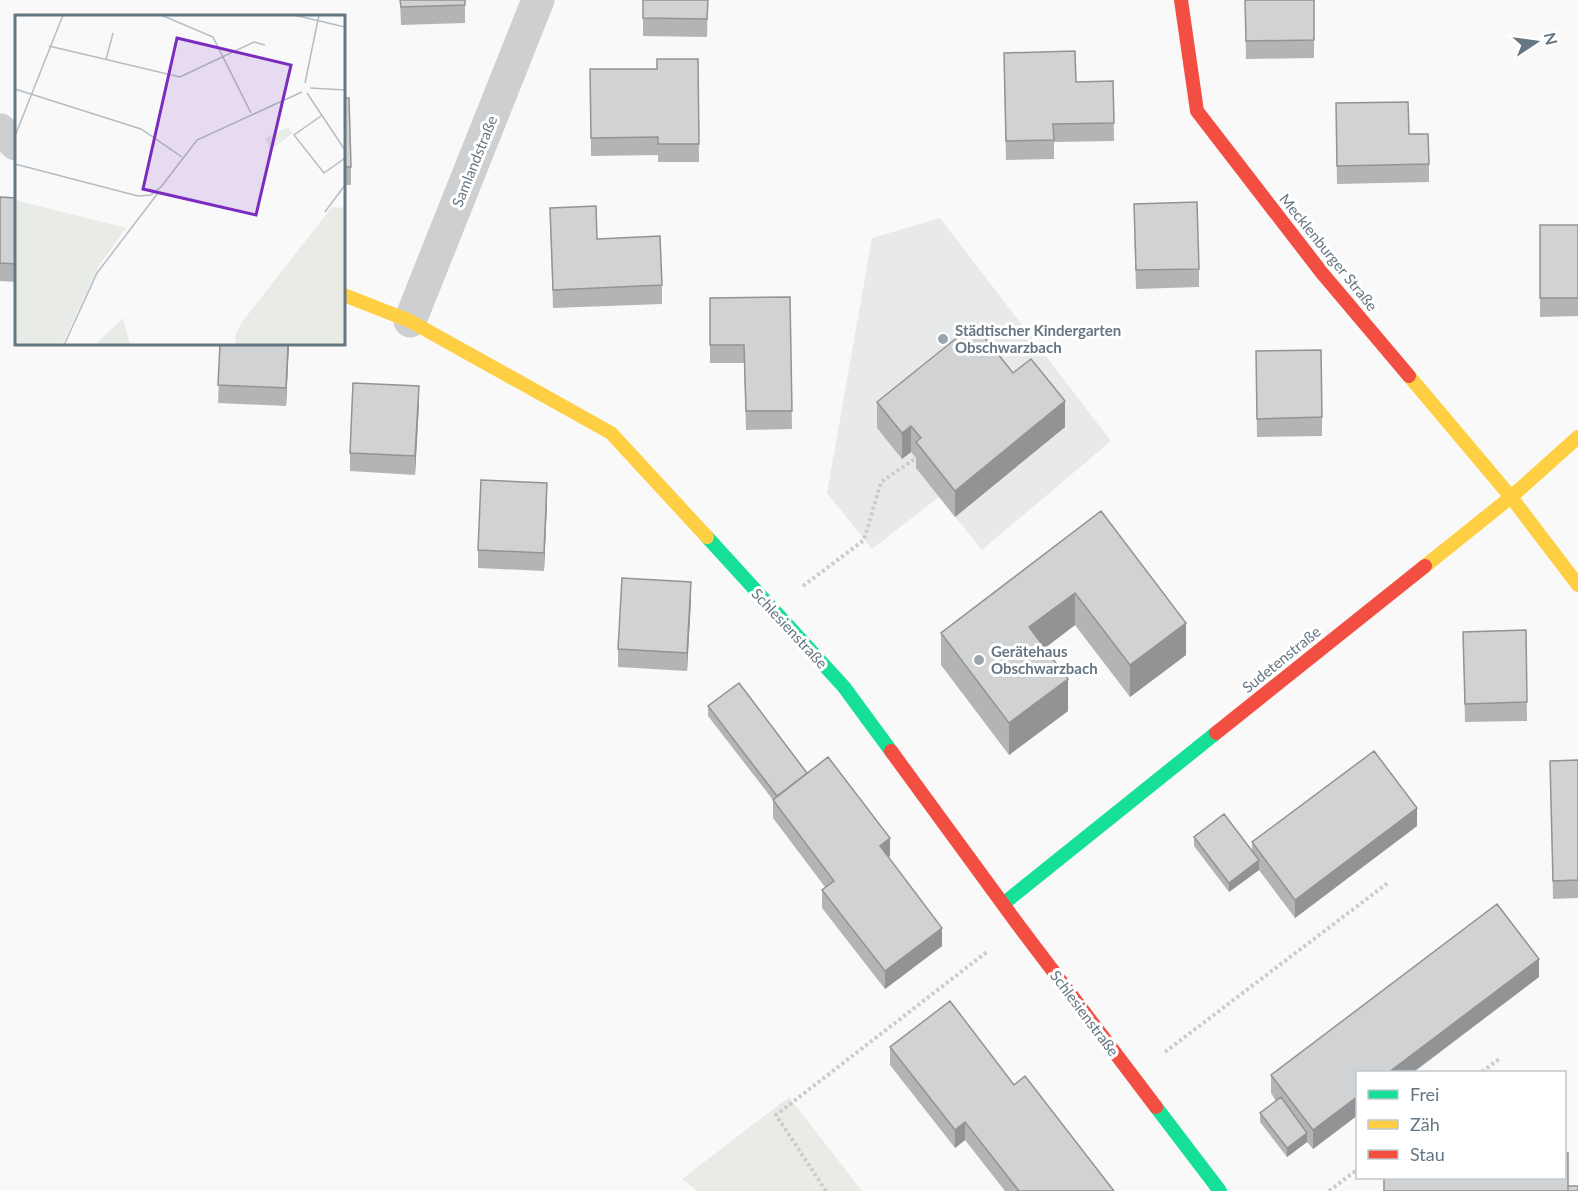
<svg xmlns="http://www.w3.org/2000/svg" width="1578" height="1191" font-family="Lato,sans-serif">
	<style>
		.built { fill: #e8e9e9 }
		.green { fill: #e8ebe6 }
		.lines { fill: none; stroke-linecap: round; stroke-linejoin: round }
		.path { stroke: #cbcccd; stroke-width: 4; stroke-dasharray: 3 3; stroke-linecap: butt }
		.street { stroke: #cecfd0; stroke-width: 33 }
		.fast { stroke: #16e098; stroke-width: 14 }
		.slow { stroke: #ffcf43; stroke-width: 14 }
		.jam { stroke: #f24e42; stroke-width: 14 }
		.wall { fill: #b3b5b5 }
		.shaded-wall { fill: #929394 }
		.building { fill: #d0d2d3; stroke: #929394; stroke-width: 1.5 }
		.poi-dot { fill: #99a4ac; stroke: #fff; stroke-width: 2 }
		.labels { text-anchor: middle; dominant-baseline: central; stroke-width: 6; stroke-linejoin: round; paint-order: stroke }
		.street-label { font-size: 15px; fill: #657683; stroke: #fff }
		.poi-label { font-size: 15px; font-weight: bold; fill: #657683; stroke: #fff; text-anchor: start }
		.inset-road { fill: none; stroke: #b5bdc3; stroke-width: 1.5 }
		.view { fill: #7b2cbf; fill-opacity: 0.15; stroke: #7b2cbf; stroke-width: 3 }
		.inset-edge { fill: none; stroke: #657683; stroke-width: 3 }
	</style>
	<rect width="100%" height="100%" fill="#f9f9f9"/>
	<path class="built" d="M 940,218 L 1111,441 L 982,550 L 939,497 L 872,549 L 827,493 L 872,238 Z"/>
	<path class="green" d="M 789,1097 L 862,1191 L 697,1191 L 682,1179 Z"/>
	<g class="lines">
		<path class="path" d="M 803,586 L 864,540 L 881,482 L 916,458
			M 1165,1052 L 1389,882
			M 1482,1072 L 1499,1059
			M 826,1191 L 776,1115 L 988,951
			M 1329,1191 L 1358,1169"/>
		<path class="street" d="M 0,130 L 16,144
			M 410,321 L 538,0"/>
		<path class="fast" d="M 707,537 L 844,687 L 891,751
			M 1003,904 L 1216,733
			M 1156,1107 L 1220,1191"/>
		<path class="slow" d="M 344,295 L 410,321 L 611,433 L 707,537
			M 1409,376 L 1511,497 L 1578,585
			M 1425,566 L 1511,497 L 1578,437"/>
		<path class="jam" d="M 1181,0 L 1197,111 L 1322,273 L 1409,376
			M 1216,733 L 1425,566
			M 891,751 L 1019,926 L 1156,1107"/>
	</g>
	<path class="wall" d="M 400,0 L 465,0 L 465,23 L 401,25 Z
		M 643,0 L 708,0 L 707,37 L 643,36 Z
		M 1245,0 L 1314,40 L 1314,58 L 1246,59 Z
		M 657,59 L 698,59 L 699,162 L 658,162 L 658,155 L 591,156 L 590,69 L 657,69 Z
		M 1004,71 L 1076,82 L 1113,81 L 1114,141 L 1054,142 L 1054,159 L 1006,160 Z
		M 344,98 L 351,167 L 351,185 L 344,185 Z
		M 1336,122 L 1409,134 L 1429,164 L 1429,182 L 1337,184 Z
		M 0,197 L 16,198 L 16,282 L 0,281 Z
		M 550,208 L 597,239 L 662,285 L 662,304 L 553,308 Z
		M 1134,222 L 1199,269 L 1199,287 L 1136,289 Z
		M 1540,225 L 1578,225 L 1578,316 L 1540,317 Z
		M 790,297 L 792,429 L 746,430 L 744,363 L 710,363 L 710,298 Z
		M 123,344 L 153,344 L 153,345 Z
		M 220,344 L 289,344 L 286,406 L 218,403 Z
		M 1256,351 L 1322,417 L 1322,436 L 1257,437 Z
		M 1013,373 L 1065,427 L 955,517 L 916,468 L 916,458 L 911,452 L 902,459 L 877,428 L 877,402 Z
		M 419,404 L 415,475 L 350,471 L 350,453 Z
		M 547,502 L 544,571 L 478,568 L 478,550 Z
		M 1101,511 L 1186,655 L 1130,697 L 1075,625 L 1045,648 L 1068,711 L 1009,755 L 941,665 L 941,633 Z
		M 691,600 L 687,671 L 618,667 L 618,649 Z
		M 1526,630 L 1527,721 L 1465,722 L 1463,632 Z
		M 708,706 L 807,773 L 890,856 L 888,857 L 942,946 L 885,989 L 822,908 L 822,890 L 825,887 L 773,818 L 773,800 L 708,716 Z
		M 1578,760 L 1578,898 L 1553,899 L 1550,761 Z
		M 1417,826 L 1295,918 L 1259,870 L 1229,892 L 1194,846 L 1194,837 L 1252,851 L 1252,842 Z
		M 1539,977 L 1313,1149 L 1307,1142 L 1287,1157 L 1260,1122 L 1260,1113 L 1276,1101 L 1271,1093 L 1271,1075 Z
		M 890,1047 L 1014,1085 L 1114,1191 L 1005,1191 L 965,1140 L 955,1148 L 890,1065 Z"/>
	<path class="shaded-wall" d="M 288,344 L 289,344 L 286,406 L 286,388 Z
		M 419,386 L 419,404 L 415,475 L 415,456 Z
		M 1065,401 L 1065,427 L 955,517 L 955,491 Z
		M 911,426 L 911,452 L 902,459 L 902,433 Z
		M 547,483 L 547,502 L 544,571 L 544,553 Z
		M 691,582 L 691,600 L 687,671 L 687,653 Z
		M 1075,593 L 1075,625 L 1029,660 L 1029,627 Z
		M 1186,623 L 1186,655 L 1130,697 L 1130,665 Z
		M 1068,679 L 1068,711 L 1009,755 L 1009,723 Z
		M 1417,808 L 1417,826 L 1295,918 L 1295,900 Z
		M 890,838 L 890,856 L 880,864 L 880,846 Z
		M 1259,860 L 1259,870 L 1229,892 L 1229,883 Z
		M 942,928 L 942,946 L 885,989 L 885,971 Z
		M 1539,959 L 1539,977 L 1413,1072 L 1389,1072 Z
		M 1358,1096 L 1358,1115 L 1313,1149 L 1313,1130 Z
		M 965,1122 L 965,1140 L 955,1148 L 955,1130 Z
		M 1307,1133 L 1307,1142 L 1287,1157 L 1287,1148 Z"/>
	<path class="building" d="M 400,0 L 465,0 L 465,5 L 401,7 Z
		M 643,0 L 708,0 L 707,19 L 643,18 Z
		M 1245,0 L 1314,0 L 1314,40 L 1246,41 Z
		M 1075,51 L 1076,82 L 1113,81 L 1114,123 L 1053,124 L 1054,140 L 1006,141 L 1004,53 Z
		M 657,59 L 698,59 L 699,144 L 658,144 L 658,137 L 591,138 L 590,69 L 657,69 Z
		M 344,98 L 349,98 L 351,167 L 344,167 Z
		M 1408,102 L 1409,134 L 1428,134 L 1429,164 L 1337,166 L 1336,103 Z
		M 0,197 L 16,198 L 16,264 L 0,263 Z
		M 1197,202 L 1199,269 L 1136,270 L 1134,204 Z
		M 596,206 L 597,239 L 660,236 L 662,285 L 553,290 L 550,208 Z
		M 1540,225 L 1578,225 L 1578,298 L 1540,298 Z
		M 790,297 L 792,411 L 746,411 L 744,345 L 710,345 L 710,298 Z
		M 974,324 L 1013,373 L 1031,359 L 1065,401 L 955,491 L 916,442 L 921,438 L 911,426 L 902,433 L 877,402 Z
		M 220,344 L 288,344 L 286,388 L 218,385 Z
		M 1321,350 L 1322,417 L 1257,419 L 1256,351 Z
		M 353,383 L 419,386 L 415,456 L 350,453 Z
		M 481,480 L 547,483 L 544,553 L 478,550 Z
		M 1101,511 L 1186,623 L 1130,665 L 1075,593 L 1029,627 L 1068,679 L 1009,723 L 941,633 Z
		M 622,578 L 691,582 L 687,653 L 618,649 Z
		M 1526,630 L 1527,702 L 1465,704 L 1463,632 Z
		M 739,683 L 807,773 L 777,796 L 708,706 Z
		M 1374,751 L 1417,808 L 1295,900 L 1252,842 Z
		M 828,757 L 890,838 L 880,846 L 942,928 L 885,971 L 822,890 L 834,881 L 773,800 Z
		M 1578,760 L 1578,880 L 1553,881 L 1550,761 Z
		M 1224,814 L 1259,860 L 1229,883 L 1194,837 Z
		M 1497,904 L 1539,959 L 1389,1072 L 1358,1072 L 1358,1096 L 1313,1130 L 1271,1075 Z
		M 950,1001 L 1014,1085 L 1025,1076 L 1114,1191 L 1019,1191 L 965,1122 L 955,1130 L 890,1047 Z
		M 1281,1097 L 1307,1133 L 1287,1148 L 1260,1113 Z
		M 1564,1153 L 1568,1153 L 1568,1191 L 1384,1191 L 1384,1179 L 1385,1178 L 1564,1178 Z
		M 1568,1186 L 1578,1186 L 1578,1191 L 1568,1191 Z"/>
	<g class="poi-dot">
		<circle cx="943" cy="339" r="6"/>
		<circle cx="979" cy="660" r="6"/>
	</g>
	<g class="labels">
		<g class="street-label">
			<text transform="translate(474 161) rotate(-68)">Samlandstraße</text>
			<text transform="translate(1329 252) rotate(51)">Mecklenburger Straße</text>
			<text transform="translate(790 628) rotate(47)">Schlesienstraße</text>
			<text transform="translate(1281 659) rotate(-39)">Sudetenstraße</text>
			<text transform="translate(1085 1013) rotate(53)">Schlesienstraße</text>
		</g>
		<g class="poi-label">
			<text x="955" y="330">Städtischer Kindergarten<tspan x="955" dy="17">Obschwarzbach</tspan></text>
			<text x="991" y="651">Gerätehaus<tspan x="991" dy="17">Obschwarzbach</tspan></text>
		</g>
	</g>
	<g transform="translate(15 15)">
		<rect width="330" height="330" fill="#f9f9f9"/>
		<path d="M 273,112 L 278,118 L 255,135 L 250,123 ZM 0,185 L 111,213 L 84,251 L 47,330 L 0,330 ZM 317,192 L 330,193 L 330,330 L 221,329 L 220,321 L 227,307 ZM 108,303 L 115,330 L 82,330 L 82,328 Z" fill="#e8ebe6"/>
		<path class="inset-road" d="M 146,0 L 198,22 L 236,98M 279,0 L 330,12M 34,31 L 165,62 L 239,27 L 250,30M 91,45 L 98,18M 290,68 L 304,0M 295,73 L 330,75M 0,74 L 126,114 L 167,142M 292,78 L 330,135M 306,101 L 279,120 L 309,158 L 330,143M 0,121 L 48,0M 0,149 L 123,181 L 136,180 L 146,172 L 182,125 L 287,77M 310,197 L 330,170M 49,330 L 82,258 L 143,178"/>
		<path class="view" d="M 162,23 L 276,50 L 241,200 L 128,174 Z"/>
		<rect width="330" height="330" class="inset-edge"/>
	</g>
	<rect x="1356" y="1071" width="210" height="108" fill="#ffffff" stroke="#c1c8cd" stroke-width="1.5"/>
	<rect x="1368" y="1090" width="30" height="9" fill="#16e098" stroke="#c1c8cd" stroke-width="1.5"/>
	<text x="1410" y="1101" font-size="18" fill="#657683">Frei</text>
	<rect x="1368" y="1120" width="30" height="9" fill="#ffcf43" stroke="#c1c8cd" stroke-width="1.5"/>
	<text x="1410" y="1131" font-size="18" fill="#657683">Zäh</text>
	<rect x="1368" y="1150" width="30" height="9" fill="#f24e42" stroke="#c1c8cd" stroke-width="1.5"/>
	<text x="1410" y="1161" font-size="18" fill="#657683">Stau</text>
	<g transform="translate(1536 42) rotate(77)" stroke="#ffffff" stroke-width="4.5" paint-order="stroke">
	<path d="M0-4.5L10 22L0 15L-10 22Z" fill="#657683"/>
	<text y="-9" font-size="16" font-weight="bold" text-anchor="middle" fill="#657683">N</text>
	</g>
</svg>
